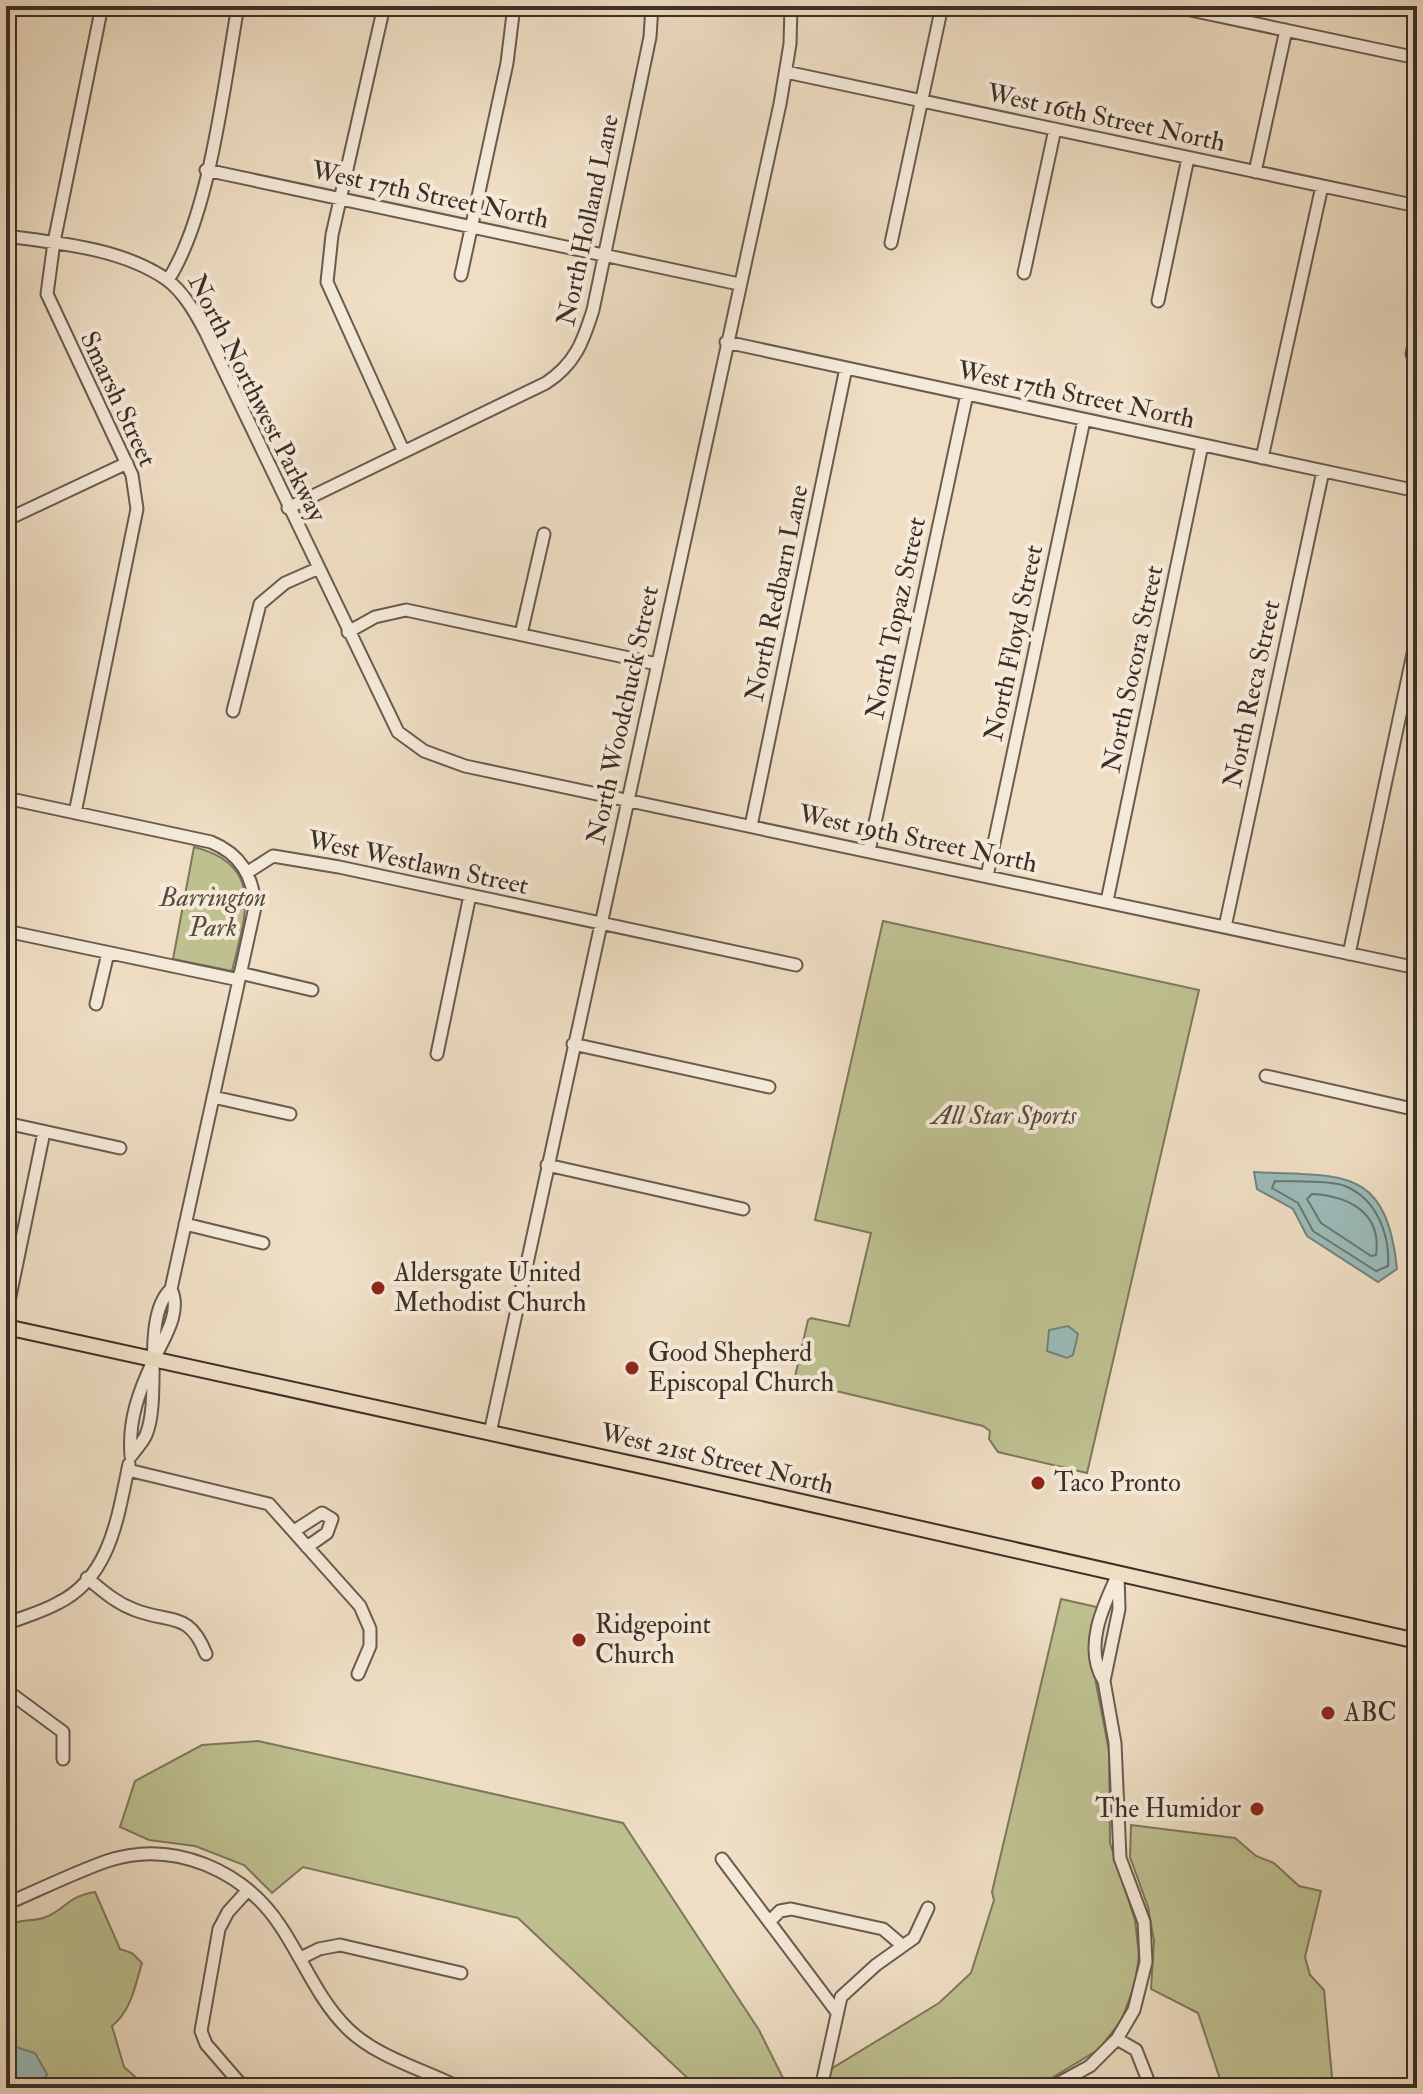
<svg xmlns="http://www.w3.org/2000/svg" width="1423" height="2094" font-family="'IM FELL Double Pica',serif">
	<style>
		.green { fill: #bec090; stroke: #7d785c; stroke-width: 2 }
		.water { fill: #9abbb8; stroke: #74837e; stroke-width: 2 }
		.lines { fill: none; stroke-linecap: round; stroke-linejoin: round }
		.shore { stroke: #6b7570; stroke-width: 2 }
		.minor-casing { stroke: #695b4f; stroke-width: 15 }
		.major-casing { stroke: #3c2f28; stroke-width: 18 }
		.minor { stroke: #f5ead9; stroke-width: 11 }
		.major { stroke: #efdec4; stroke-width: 14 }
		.poi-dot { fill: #8f2418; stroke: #f5ead9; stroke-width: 3 }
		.labels { text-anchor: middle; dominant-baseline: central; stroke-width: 8; stroke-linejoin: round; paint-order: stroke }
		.street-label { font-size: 26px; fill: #3c2f28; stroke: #f5ead9 }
		.park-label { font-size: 26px; font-style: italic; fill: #564c3d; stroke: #f5ead9 }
		.poi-label { font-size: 26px; fill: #3c2f28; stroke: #f5ead9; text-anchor: start }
	</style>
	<rect width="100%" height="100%" fill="#efdec4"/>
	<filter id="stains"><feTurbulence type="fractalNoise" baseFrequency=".0025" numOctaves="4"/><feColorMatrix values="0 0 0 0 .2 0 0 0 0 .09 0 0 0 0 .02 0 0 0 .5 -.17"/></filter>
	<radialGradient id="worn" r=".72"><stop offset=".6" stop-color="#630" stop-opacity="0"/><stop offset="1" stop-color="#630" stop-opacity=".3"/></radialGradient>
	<path class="green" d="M 194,847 C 266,865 245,916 232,971 L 173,959 Z
		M 883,921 L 1199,990 L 1087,1473 L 998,1452 L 989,1439 L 990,1431 L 983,1426 L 794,1381 L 808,1320 L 811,1318 L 849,1326 L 871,1233 L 815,1220 Z
		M 1061,1599 L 1097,1607 L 1090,1652 L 1109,1751 L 1110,1843 L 1135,1920 L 1139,1955 L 1135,1984 L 1121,2021 L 1098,2050 L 1035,2088 L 827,2088 L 831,2069 L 939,2003 L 971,1973 L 994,1900 L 992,1892 Z
		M 258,1741 L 623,1823 L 759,2030 L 788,2088 L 698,2088 L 518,1918 L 303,1867 L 272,1893 L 244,1865 L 195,1846 L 149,1840 L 120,1827 L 135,1781 L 202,1745 Z
		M 1131,1825 L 1235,1838 L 1256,1856 L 1274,1863 L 1299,1886 L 1321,1891 L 1305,1957 L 1310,1975 L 1324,1990 L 1333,2088 L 1223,2088 L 1198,2013 L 1151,1989 L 1154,1941 L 1148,1907 L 1130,1857 Z
		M 95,1892 L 120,1949 L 132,1953 L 142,1963 C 135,1986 131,2011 112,2026 L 124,2067 L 148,2088 L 6,2088 L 6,1926 C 21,1918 30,1922 43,1918 C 65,1911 65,1897 95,1892 Z"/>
	<path class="water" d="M 1254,1172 C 1341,1177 1386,1164 1397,1269 L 1378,1282 L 1307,1236 L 1293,1209 L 1257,1189 Z
		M 1068,1326 L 1078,1334 L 1073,1355 L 1067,1358 L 1047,1351 L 1049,1330 Z
		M 6,2044 L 35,2053 L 47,2074 L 42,2086 L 6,2088 Z"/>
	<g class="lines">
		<path class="shore" d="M 1275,1181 C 1293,1182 1330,1180 1345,1186 C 1377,1199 1390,1235 1388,1266 L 1376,1271 L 1313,1231 L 1298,1203 L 1272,1188 Z
			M 1312,1194 C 1348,1196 1382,1212 1376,1255 L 1371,1256 L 1321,1223 L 1307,1199 Z"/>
		<defs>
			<path id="minor" d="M 384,6 L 332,235 L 327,282 L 403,450
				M 1172,6 L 1417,58
				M 786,72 L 1417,206
				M 206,170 L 739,284
				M 1255,172 L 1286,30
				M 6,236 C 58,243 121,248 166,279 C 184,292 196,314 206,333 L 398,732 L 424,751 L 465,766 L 1417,968
				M 891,243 L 942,6
				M 1024,273 L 1055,129
				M 461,275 L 507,63 L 514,6
				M 168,280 C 210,215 224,84 238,6
				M 1158,301 L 1188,158
				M 726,342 L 1417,491
				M 1412,354 L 1417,332
				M 1262,458 L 1322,186
				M 288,508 L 546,383 C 575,364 583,342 593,310 L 650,37 L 652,6
				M 6,520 L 127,463
				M 348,632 L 375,617 L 406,610 L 657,664
				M 521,634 L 544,534
				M 233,711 L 260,604 L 285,583 L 319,568
				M 6,798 L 211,842 C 240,854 253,875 255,907 L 171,1289
				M 75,813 L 137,509 L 132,475 L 47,294 L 54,242 L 102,6
				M 751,826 L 846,368
				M 869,851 L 967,394
				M 248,872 L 273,856 L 339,867 L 796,965
				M 987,876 L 1084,420
				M 1107,901 L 1202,445
				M 1225,927 L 1323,471
				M 6,931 L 239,980
				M 1349,954 L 1417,635
				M 240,973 L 312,990
				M 96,1004 L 108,953
				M 573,1044 L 769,1087
				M 437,1054 L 470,895
				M 1266,1076 L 1417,1110
				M 213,1097 L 290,1114
				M 6,1123 L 120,1148
				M 547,1165 L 743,1209
				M 185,1224 L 263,1243
				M 6,1316 L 44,1132
				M 154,1359 C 164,1338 182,1312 171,1289 C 141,1317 162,1396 146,1435 C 143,1442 136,1449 131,1456 C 128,1420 139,1391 154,1359
				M 490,1433 L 780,104 L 790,44 L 791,6
				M 128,1470 L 269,1504 L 360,1606 L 370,1629 L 370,1646 L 358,1674
				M 294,1531 L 322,1513 L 332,1519 L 327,1533 L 307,1547
				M 1118,1574 L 1119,1609 L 1104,1681 C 1083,1648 1103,1606 1118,1574 Z
				M 87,1578 C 103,1591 116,1603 135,1610 C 172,1624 189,1611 206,1654
				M 6,1624 C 23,1617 42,1612 58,1603 C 111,1577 118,1515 129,1464
				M 6,1690 L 63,1732 L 63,1759
				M 722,1859 L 836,2011
				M 6,1904 C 39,1890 73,1873 107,1861 C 173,1839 244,1870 281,1927 C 303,1960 319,2001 348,2029 C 378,2058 423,2069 460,2088
				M 769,1922 L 780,1911 L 791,1909 L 883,1929 L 903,1946
				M 301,1958 L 319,1949 L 340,1945 L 461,1973
				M 1117,2039 L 1136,2050 L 1151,2088
				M 244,2088 L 206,2044 L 201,2031 L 219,1929 L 228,1912 L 248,1890
				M 423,2088 L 429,2074
				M 821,2088 L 841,1997 L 876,1965 L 914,1938 L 928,1908
				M 1050,2088 L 1090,2066 L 1117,2039 L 1134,2010 L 1146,1962 L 1144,1922 L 1120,1858 L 1115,1743 L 1104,1681"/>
			<path id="major" d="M 6,1327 L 665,1471 L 1417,1641"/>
		</defs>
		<use href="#minor" class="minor-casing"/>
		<use href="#major" class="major-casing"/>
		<use href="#minor" class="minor"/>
		<use href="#major" class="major"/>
	</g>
	<g class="poi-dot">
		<circle cx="378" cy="1288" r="8"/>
		<circle cx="632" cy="1368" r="8"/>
		<circle cx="1038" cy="1483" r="8"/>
		<circle cx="579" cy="1640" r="8"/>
		<circle cx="1328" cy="1713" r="8"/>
		<circle cx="1257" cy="1809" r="8"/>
	</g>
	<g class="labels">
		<g class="street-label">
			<text transform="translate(1106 118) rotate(12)">West 16th Street North</text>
			<text transform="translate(430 195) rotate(12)">West 17th Street North</text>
			<text transform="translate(588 220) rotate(-78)">North Holland Lane</text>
			<text transform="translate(1076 395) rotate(12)">West 17th Street North</text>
			<text transform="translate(257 398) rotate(63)">North Northwest Parkway</text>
			<text transform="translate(118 399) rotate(65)">Smarsh Street</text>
			<text transform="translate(777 593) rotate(-78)">North Redbarn Lane</text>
			<text transform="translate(896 618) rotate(-78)">North Topaz Street</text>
			<text transform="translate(1014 643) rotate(-78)">North Floyd Street</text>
			<text transform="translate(1133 669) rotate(-78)">North Socora Street</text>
			<text transform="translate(1252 694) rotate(-78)">North Reca Street</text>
			<text transform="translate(623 715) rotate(-78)">North Woodchuck Street</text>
			<text transform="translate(918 839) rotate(12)">West 19th Street North</text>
			<text transform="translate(418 863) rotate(12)">West Westlawn Street</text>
			<text transform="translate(717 1459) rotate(13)">West 21st Street North</text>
		</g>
		<g class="park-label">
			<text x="213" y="898">Barrington<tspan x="213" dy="30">Park</tspan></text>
			<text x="1004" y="1116">All Star Sports</text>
		</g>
		<g class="poi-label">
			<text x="394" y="1273">Aldersgate United<tspan x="394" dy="30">Methodist Church</tspan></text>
			<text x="648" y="1353">Good Shepherd<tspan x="648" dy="30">Episcopal Church</tspan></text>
			<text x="1054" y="1483">Taco Pronto</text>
			<text x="595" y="1625">Ridgepoint<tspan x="595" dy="30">Church</tspan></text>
			<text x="1344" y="1713">ABC</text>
			<text x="1241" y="1809" text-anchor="end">The Humidor</text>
		</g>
	</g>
	<rect width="1423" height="2094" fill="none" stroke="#efdec4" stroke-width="32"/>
	<rect x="8" y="8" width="1407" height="2078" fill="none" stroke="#3c2f28" stroke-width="4"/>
	<rect x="16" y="16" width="1391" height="2062" fill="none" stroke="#3c2f28" stroke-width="2"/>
	<rect width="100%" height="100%" filter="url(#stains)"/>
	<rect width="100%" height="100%" fill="url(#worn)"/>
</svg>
